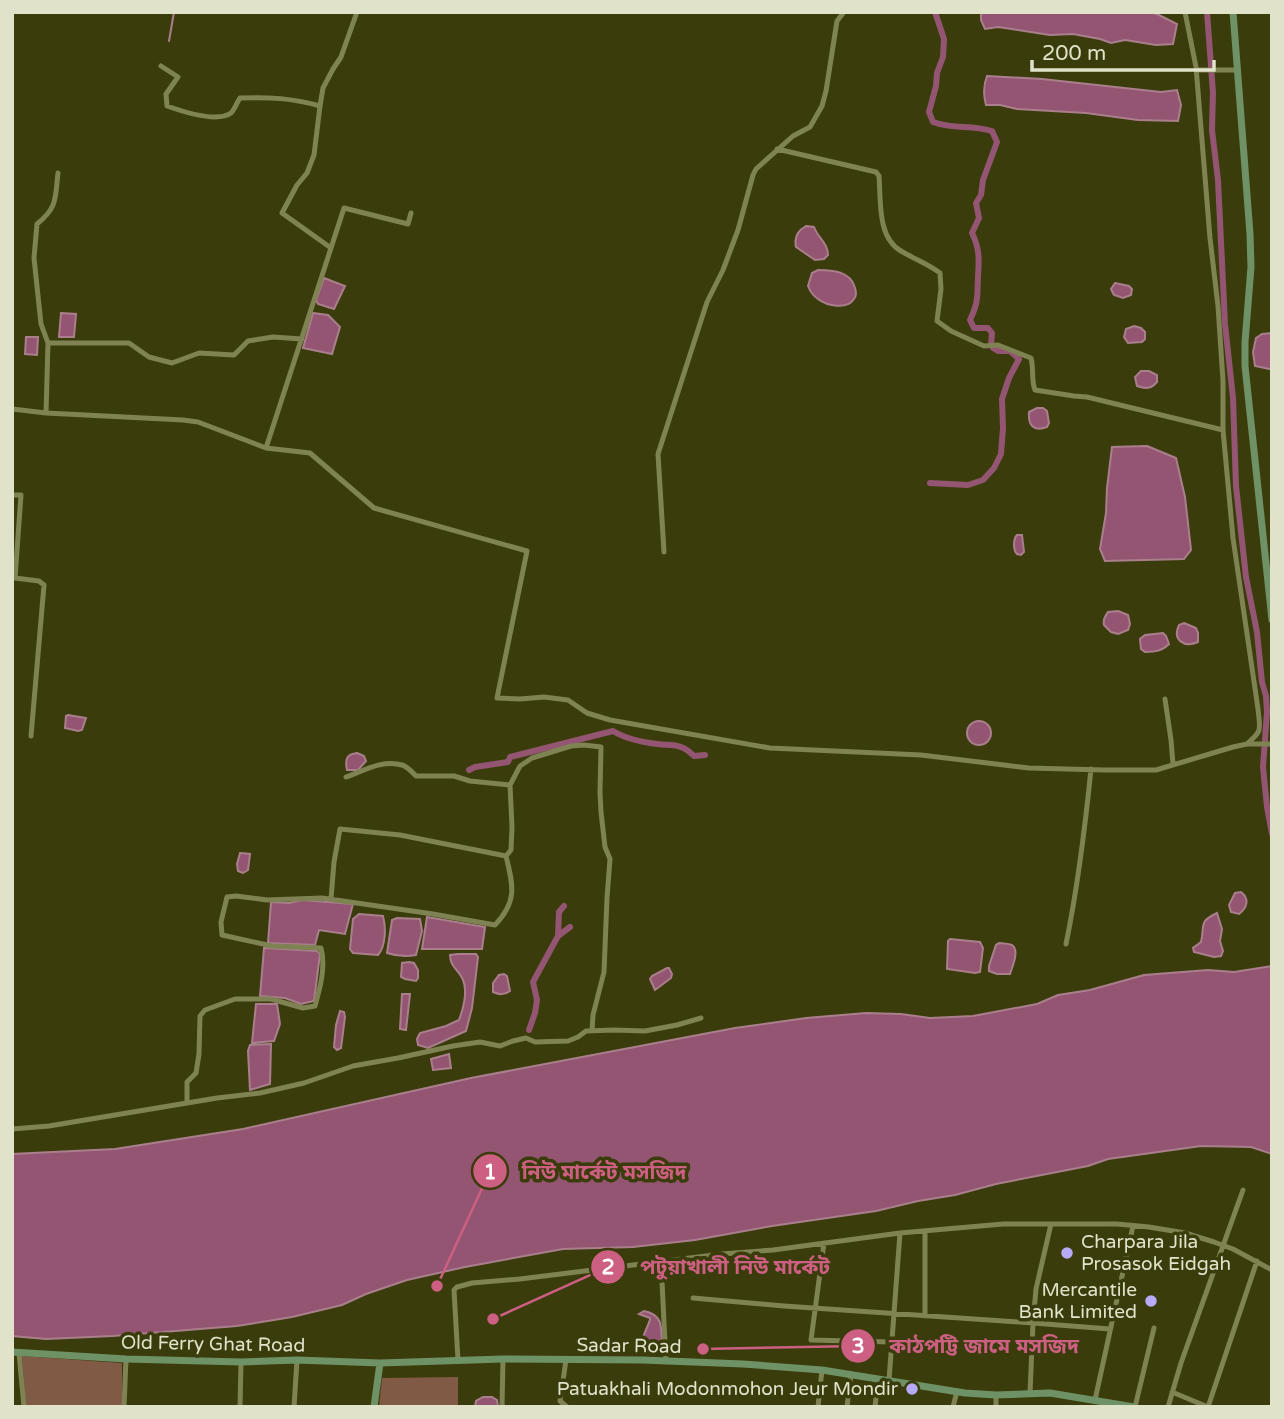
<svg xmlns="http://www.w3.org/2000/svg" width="1284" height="1419" font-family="'Varela Round','Noto Sans Bengali',sans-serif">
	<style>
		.green { fill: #805a44 }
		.water { fill: #935572; stroke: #aa7f8c; stroke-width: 2 }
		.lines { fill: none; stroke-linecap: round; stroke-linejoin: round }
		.stream { stroke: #aa7f8c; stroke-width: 2 }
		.canal { stroke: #935572; stroke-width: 6 }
		.street { stroke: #7f8252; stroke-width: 5 }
		.secondary { stroke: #6e9266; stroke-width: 7 }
		.poi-dot { fill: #b7abf8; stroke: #3b3c0c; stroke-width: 2.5 }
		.labels { text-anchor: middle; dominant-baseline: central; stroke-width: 7; stroke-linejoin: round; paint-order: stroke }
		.poi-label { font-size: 19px; fill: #e0e2c9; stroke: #3b3c0c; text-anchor: end }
		.street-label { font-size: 19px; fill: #e0e2c9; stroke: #3b3c0c }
		.leader { fill: none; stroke: #cc5f82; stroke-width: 2.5 }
		.callout-dot { fill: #cc5f82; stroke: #3b3c0c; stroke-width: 2.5 }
		.mark-label { font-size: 21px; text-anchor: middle; font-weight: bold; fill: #fff }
		.callout-label { font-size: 21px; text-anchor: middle; font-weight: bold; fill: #cc5f82; stroke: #3b3c0c; stroke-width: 7; stroke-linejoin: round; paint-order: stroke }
	</style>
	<rect width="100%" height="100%" fill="#3b3c0c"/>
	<path class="green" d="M 22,1356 L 122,1363 L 122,1407 L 26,1407 Z
		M 458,1377 L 458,1407 L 379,1407 L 382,1378 Z"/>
	<path class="water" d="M 981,12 L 1148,12 L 1157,14 L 1177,24 L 1173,44 L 1156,45 L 1125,40 L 1111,43 L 1100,39 L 1073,34 L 1050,35 L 998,27 L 985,29 L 981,20 Z
		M 987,76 L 1042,79 L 1161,92 L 1177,90 L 1181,105 L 1178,121 L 1138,120 L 1086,113 L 1017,109 L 1000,105 L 986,105 C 983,94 983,86 987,76 Z
		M 806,226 L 814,227 C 818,238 828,243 828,255 L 824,259 L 815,260 L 796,247 C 794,238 797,231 806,226 Z
		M 818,270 C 832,270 851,271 855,288 C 856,292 857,295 854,299 C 847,310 827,306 818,299 C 813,296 810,291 808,286 L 812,273 Z
		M 324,278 L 345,286 L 334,309 L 318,304 L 316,300 Z
		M 1115,283 L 1129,286 L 1132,289 L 1131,295 L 1123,298 L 1114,295 L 1111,289 Z
		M 61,313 L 76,314 L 74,337 L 59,337 Z
		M 313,313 L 328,315 L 340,327 L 332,354 L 303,348 Z
		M 1134,326 L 1141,328 L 1145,332 L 1145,339 L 1142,342 L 1128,343 L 1124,337 L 1126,329 Z
		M 1272,333 L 1272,368 L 1269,369 L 1255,366 L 1253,352 L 1256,338 L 1262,334 Z
		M 26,337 L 38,337 L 37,355 L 25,354 Z
		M 1141,371 L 1149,371 L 1157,375 L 1157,382 C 1151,389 1146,389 1137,386 L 1135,377 Z
		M 1037,408 L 1043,408 L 1047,411 L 1049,423 L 1047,427 C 1033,432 1028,425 1029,412 Z
		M 1147,446 L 1176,458 L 1185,497 L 1191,550 L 1184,559 L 1105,561 L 1100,549 L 1106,513 L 1107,488 L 1112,447 Z
		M 1017,535 L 1022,535 L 1024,552 L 1021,555 L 1017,554 C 1013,550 1013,539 1017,535 Z
		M 1118,611 L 1128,615 L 1130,624 L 1128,630 L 1118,634 L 1111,632 L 1104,625 C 1103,619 1105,617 1108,612 Z
		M 1184,623 L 1196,628 L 1198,633 L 1198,642 C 1184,648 1172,640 1179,625 Z
		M 1163,633 L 1166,636 L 1169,644 C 1162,651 1155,652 1145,652 L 1141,649 L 1140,639 L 1145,635 Z
		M 68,715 L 86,718 L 82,730 L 78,731 L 65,728 L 66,716 Z
		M967 733a12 12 0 1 1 24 0a12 12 0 1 1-24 0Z
		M 357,753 L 364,756 L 366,761 L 358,770 L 347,770 C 345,760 346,754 357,753 Z
		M 240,853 L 250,854 L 248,870 L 243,873 L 238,871 L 237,864 Z
		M 1241,892 C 1250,899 1247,908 1239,914 L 1231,912 L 1229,905 L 1235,893 Z
		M 302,900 L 353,904 L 345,934 L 319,930 L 315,945 L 268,943 L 271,902 L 289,903 Z
		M 1217,913 L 1222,929 L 1220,941 L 1223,951 L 1221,956 L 1214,957 L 1194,952 L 1193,948 L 1201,942 C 1205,925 1198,922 1217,913 Z
		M 359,914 L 383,916 C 386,927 386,946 378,955 L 353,953 L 350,949 L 353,919 Z
		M 427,917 L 485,927 L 482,949 L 422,949 Z
		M 397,918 L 420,919 L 422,931 L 416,955 C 406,957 396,956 387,953 L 392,920 Z
		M 950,939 L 980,942 L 983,948 L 980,972 L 975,973 L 947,969 L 948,941 Z
		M 999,943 C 1001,943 1010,944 1012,945 C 1020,950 1012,967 1010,974 L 997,974 L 989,971 L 989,966 L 996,945 Z
		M 264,948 L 317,951 L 320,954 L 314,1001 L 301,1004 L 285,998 L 260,996 Z
		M 458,954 L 476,954 L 478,957 L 472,1008 L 466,1031 L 428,1048 L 418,1045 L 417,1039 L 420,1033 L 446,1026 L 459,1020 C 463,1010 468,991 463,980 C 459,970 450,967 450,955 Z
		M 409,962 L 414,963 L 418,970 L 418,978 L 416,981 L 405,979 L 401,977 L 402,963 Z
		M 1272,966 L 1272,1154 L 1251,1147 L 1201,1146 L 1108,1159 L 1088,1166 L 996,1184 L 955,1195 L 918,1201 L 876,1211 L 772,1226 L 695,1240 L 633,1247 L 563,1249 L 465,1267 L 407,1280 L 366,1294 L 342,1305 L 292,1317 L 237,1326 L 113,1336 L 46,1339 L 12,1336 L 12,1154 L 115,1149 L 243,1129 L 471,1078 L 735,1028 L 806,1018 L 866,1013 L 901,1014 L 930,1018 L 973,1016 L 1037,1004 L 1058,995 L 1090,990 L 1144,975 L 1208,970 L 1234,972 Z
		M 667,968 L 669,968 L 672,974 L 671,978 L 655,990 L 650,979 L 652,976 Z
		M 504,974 L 507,976 L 510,991 C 504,995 500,995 493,992 L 493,983 L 499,975 Z
		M 402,994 L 410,994 L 406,1030 L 400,1029 Z
		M 256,1004 L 277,1004 L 280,1024 L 274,1041 L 252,1043 Z
		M 340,1011 L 344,1012 L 345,1017 L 341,1048 L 337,1050 L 334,1047 L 336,1025 Z
		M 271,1044 L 270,1084 L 250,1090 L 248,1051 L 250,1045 Z
		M 449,1054 L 451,1068 L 433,1070 L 431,1059 Z
		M 644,1311 C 664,1315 661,1328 662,1346 L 658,1350 L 643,1350 L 639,1347 L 650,1320 L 650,1318 L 639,1314 Z
		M 483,1397 L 492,1397 L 497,1400 L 498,1407 L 475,1407 L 476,1401 Z"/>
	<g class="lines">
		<path class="stream" d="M 169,41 L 174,12"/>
		<path class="canal" d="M 935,12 L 944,39 L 943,57 L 937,73 L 936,86 L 929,112 L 933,122 C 955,130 970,124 992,131 L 997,142 L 983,180 L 981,195 L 976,203 L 979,218 L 972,233 C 980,249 979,260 978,277 C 977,296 979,301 970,320 L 974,328 L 988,328 L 992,333 L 991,345
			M 1207,12 L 1213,93 L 1212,130 L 1218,180 L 1225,324 L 1233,398 L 1236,486 L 1246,577 L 1257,632 L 1262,682 L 1266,696 L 1267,712 L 1263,767 L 1267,807 L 1272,834
			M 930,483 L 968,485 L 983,480 L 994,468 L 1001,454 L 1003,428 L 1002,399 L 1009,378 L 1019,359 L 1010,351 L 998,351 L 993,348
			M 469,770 L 475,767 L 508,762 L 510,757 L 613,731 C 626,739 641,742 657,744 C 674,746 681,743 694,756 L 705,755
			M 558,936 L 559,912 L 564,906
			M 529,1030 L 535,1013 L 537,1000 L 533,982 L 558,936 L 570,927"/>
		<path class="street" d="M 1185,12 L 1196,67 L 1210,238 L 1218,306 L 1223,381 L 1223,430 L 1233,538 L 1258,709 C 1260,730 1263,730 1247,744
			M 161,66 L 178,77 L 166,94 L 167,106 C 181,111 217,123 231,113 C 235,109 237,102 240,98 C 269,97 292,98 320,106 L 314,155 L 307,173 L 297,185 L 282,213 L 331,248 L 266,448
			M 1197,70 L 1237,70
			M 320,106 L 323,88 L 333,69 L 341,57 L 357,12
			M 777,149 L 876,172 L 879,176 C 881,201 877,237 901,251 C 914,259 928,264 940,273 L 941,289 L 937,321 L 951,331 L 984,346 L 998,345 L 1031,358 C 1034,369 1031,380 1035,390 L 1074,396 L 1087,397 L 1223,430
			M 331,248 L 344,208 L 408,224 L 411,213
			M 48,343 L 129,343 L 149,357 L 172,363 L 199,353 L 234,355 L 248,341 L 273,337 L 302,339
			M 12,409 L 46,413 L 183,420 L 198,422 L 266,448 L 310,453 L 374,508 L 527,551 L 497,698 L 520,699 L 544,697 L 568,700 L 587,713 L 610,720 L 770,748 L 921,755 L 1029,768 L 1104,770 L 1156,770 L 1233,747 L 1247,744 L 1272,744
			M 46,413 L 48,343 L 41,324 L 34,258 L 37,224 C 58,207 55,198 58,173
			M 12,495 L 21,495 L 15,578 L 39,581 L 44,585 L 31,736
			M 664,552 L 658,454 L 707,302 L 723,270 L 738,230 L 753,175 L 756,169 L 793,136 L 810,127 L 822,106 L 826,91 L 837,21 L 844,12
			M 1165,699 L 1171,740 L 1173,764
			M 346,777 C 363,771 383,759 402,765 C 408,767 412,772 416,776 L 454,776 L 470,781 L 510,785 L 520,766 L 532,758 L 571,746 L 584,745 L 601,747 L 600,792 L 601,812 L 605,847 L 610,859 L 607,898 L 604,972 L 593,1015 L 592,1031
			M 506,856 L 511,850 L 512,827 L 510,785
			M 1066,944 C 1078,886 1085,828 1091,769
			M 187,1103 L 187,1082 L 196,1073 L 199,1054 L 200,1016 L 205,1010 L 235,999 L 271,999 L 303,1008 L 315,1006 C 320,988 326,967 321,948 L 272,946 L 222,935 L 221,922 L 227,897 L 236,896 L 267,900 L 322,898 L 433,914 L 495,925 C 518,901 513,885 506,856 L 400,835 L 340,829 L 334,862 L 331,899
			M 12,1129 L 49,1126 L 217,1098 L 260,1093 L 304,1083 L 353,1066 L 398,1058 L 453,1046 L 480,1042 L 500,1046 L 513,1041 L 526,1038 L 535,1042 L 568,1041 L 578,1037 L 586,1031 L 614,1030 L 645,1031 L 677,1025 L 701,1018
			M 824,1243 L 811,1340 L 892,1342
			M 661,1262 L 666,1362
			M 693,1298 L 784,1306 L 1033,1323 L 1036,1289 L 1051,1224
			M 925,1316 L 925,1231
			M 19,1353 L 24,1407
			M 458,1360 L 454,1290 L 457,1287 L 472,1283 L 520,1279 L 722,1254 L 773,1250 L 900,1233 L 1003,1224 L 1117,1224 L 1149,1227 L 1185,1233 L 1214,1242 L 1233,1249 L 1272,1270
			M 566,1360 L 560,1401 L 567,1407
			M 889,1380 L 900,1233
			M 1172,1392 L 1208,1407
			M 1030,1393 L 1033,1323 L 1110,1329
			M 996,1395 L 996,1407
			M 1095,1400 L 1133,1226
			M 124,1407 L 126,1359
			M 240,1407 L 241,1362
			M 294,1407 L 297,1360
			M 502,1407 L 503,1359
			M 818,1407 L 822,1370
			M 847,1407 L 851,1374
			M 875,1407 L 878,1379
			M 953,1407 L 957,1391
			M 1135,1407 L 1154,1328
			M 1168,1407 L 1181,1363 L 1243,1190
			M 1208,1407 L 1257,1261"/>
		<path class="secondary" d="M 1233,12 L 1250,234 L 1251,267 L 1245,342 L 1245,366 L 1272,620
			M 12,1352 L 126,1359 L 241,1362 L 297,1360 L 380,1363 L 503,1359 L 643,1360 L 743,1364 L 822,1370 L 965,1393 L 996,1395 L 1050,1393 L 1134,1407
			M 374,1407 L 380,1363"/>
	</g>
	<g class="poi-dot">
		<circle cx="1067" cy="1253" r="7"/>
		<circle cx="1151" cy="1301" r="7"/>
		<circle cx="912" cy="1389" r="7"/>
	</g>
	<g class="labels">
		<g class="poi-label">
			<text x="1081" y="1242" text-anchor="start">Charpara Jila<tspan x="1081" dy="22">Prosasok Eidgah</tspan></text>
			<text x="1137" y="1290">Mercantile<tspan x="1137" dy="22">Bank Limited</tspan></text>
			<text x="898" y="1389">Patuakhali Modonmohon Jeur Mondir</text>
		</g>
		<g class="street-label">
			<text transform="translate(213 1344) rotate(1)">Old Ferry Ghat Road</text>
			<text transform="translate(629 1346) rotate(1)">Sadar Road</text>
		</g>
	</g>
	<path class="leader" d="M437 1286L490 1171M493 1319L608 1267M703 1349L858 1346"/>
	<g class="callout-dot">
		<circle cx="437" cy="1286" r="7"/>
		<circle cx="493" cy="1319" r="7"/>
		<circle cx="703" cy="1349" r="7"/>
		<circle cx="490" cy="1171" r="18"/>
		<circle cx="608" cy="1267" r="18"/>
		<circle cx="858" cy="1346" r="18"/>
	</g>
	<g class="mark-label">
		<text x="490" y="1179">1</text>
		<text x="608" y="1274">2</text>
		<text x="858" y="1353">3</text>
	</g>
	<g class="callout-label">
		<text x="604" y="1179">নিউ মার্কেট মসজিদ</text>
		<text x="735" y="1274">পটুয়াখালী নিউ মার্কেট</text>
		<text x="984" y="1353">কাঠপট্টি জামে মসজিদ</text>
	</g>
	<rect width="1284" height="1419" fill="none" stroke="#e0e2c9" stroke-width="28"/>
	<path d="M1032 60v10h182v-10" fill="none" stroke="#e0e2c9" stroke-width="3.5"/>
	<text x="1042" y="60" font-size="21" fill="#e0e2c9" stroke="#3b3c0c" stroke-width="5" paint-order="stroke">200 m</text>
</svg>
